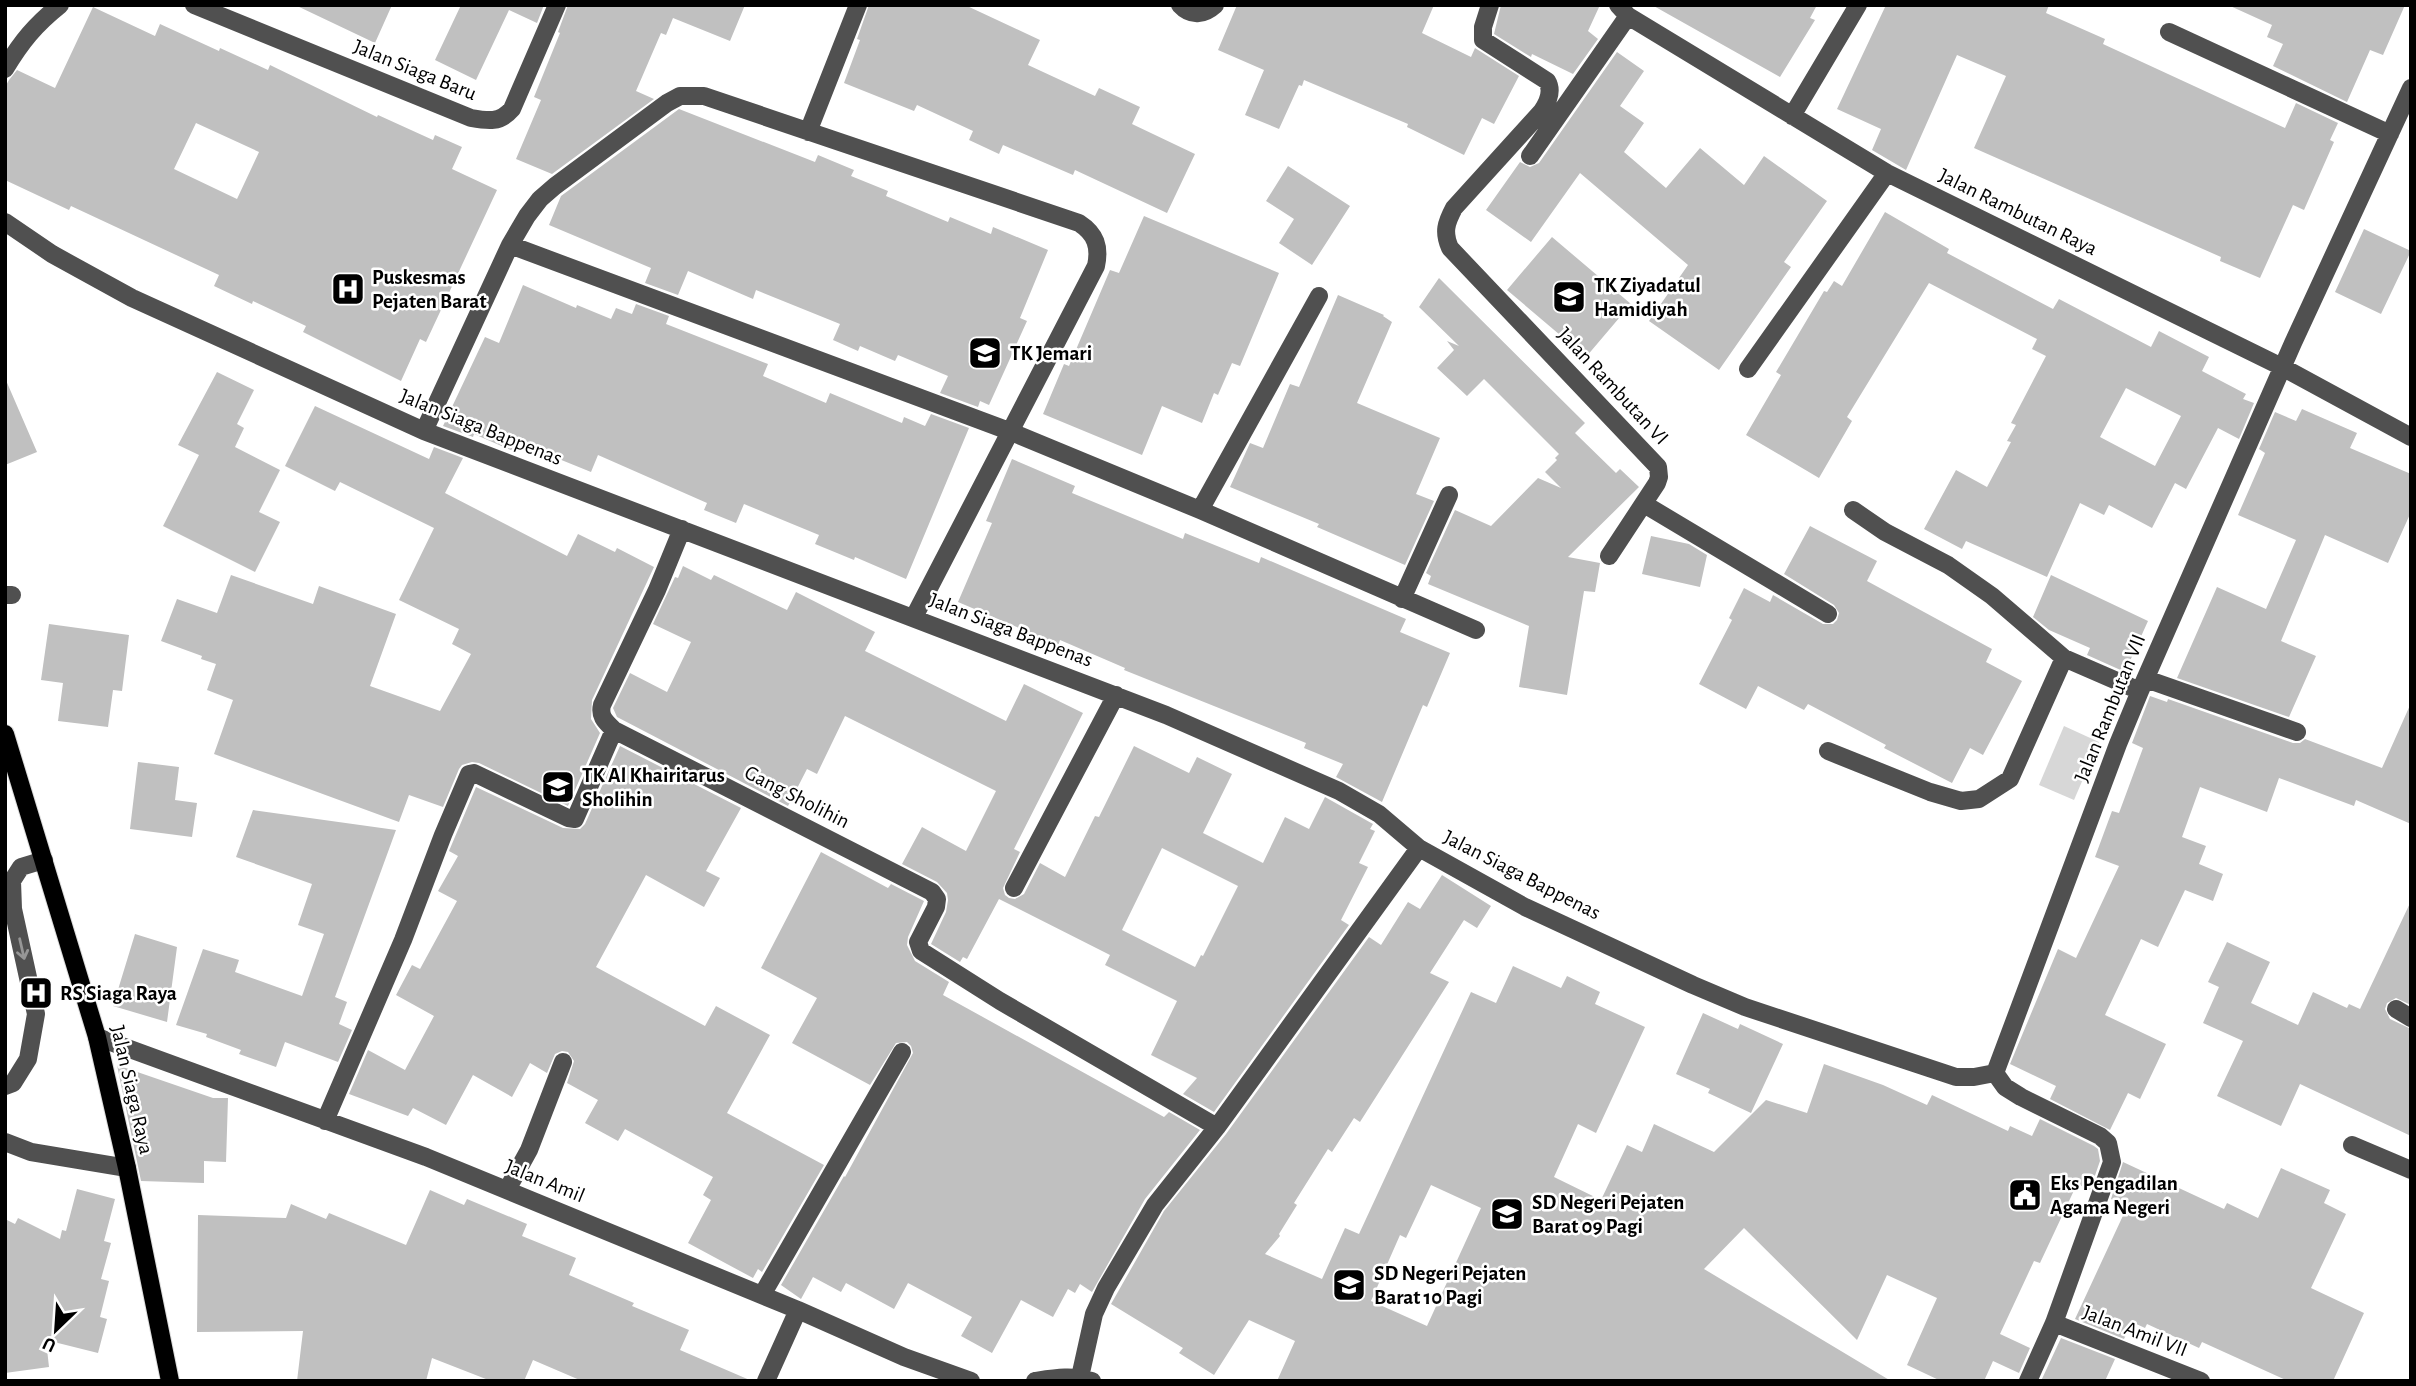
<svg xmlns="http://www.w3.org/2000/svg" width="2416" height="1386" font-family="'Alegreya Sans',sans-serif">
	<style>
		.green { fill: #d7d7d7 }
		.building { fill: #c0c0c0; fill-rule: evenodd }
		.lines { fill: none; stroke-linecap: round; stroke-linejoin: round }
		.major-casing { stroke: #dbdbdb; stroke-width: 20 }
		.minor { stroke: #505050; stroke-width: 18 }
		.major { stroke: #000; stroke-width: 18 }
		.oneway { stroke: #969696 }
		.labels { text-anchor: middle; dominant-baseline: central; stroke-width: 5; stroke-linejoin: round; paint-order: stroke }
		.street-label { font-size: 21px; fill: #000; stroke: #fff }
		.poi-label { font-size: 21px; font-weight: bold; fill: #000; stroke: #fff; text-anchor: start }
	</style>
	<rect width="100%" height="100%" fill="#fff"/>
	<path class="green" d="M 2064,726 L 2099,742 L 2074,800 L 2039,785 Z"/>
	<path class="building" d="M 295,5 L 392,5 L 375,43 Z
		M 461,5 L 544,5 L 537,23 L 509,10 L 476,80 L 435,60 Z
		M 568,5 L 745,5 L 730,41 L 673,18 L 666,35 L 661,33 L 636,91 L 654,99 L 552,174 L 516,159 L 541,100 L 534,97 L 560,33 L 558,32 Z
		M 869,5 L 965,5 L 1040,40 L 1028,65 L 1095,96 L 1099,88 L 1140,107 L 1132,124 L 1195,154 L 1167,213 L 1075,170 L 1073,175 L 1003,145 L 999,154 L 969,140 L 973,131 L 917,105 L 914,111 L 844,83 L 860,40 L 857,39 Z
		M 1237,5 L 1434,5 L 1422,33 L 1471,57 L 1475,48 L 1519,76 L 1494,124 L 1482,118 L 1464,155 L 1407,127 L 1408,124 L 1304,80 L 1302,86 L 1299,85 L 1279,129 L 1245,115 L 1264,70 L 1218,50 Z
		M 1501,5 L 1600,5 L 1588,31 L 1598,39 L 1573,74 L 1532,54 L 1531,57 L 1494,34 Z
		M 1652,5 L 1817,5 L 1810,18 L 1815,20 L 1780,77 Z
		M 1886,5 L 2049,5 L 2046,13 L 2105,39 L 2103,44 L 2285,128 L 2296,103 L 2338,123 L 2330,140 L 2334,142 L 2304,210 L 2293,205 L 2260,278 L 2220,261 L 2221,257 L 1974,148 L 2006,76 L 1957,55 L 1906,170 L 1872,150 L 1881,129 L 1837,109 Z
		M 2228,5 L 2405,5 L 2383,55 L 2370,50 L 2347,102 L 2273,66 L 2283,44 L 2267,37 L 2272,25 Z
		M 93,7 L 155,36 L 160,24 L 219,51 L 220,48 L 268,70 L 270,65 L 377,117 L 378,115 L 433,140 L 435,135 L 462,147 L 452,169 L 497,190 L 426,342 L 420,339 L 401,381 L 303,332 L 306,326 L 253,301 L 252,304 L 214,286 L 219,275 L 71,206 L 69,210 L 5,180 L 5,87 L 9,80 L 17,70 L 55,88 ZM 196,123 L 259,152 L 237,199 L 174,169 Z
		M 1617,52 L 1644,71 L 1620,106 L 1644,123 L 1624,152 L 1666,188 L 1700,148 L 1744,185 L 1764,156 L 1827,201 L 1784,262 L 1791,267 L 1719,370 L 1649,321 L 1688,265 L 1580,173 L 1531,242 L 1486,210 L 1520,162 L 1530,167 L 1539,163 Z
		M 679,109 L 815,162 L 818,155 L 854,170 L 851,176 L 888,191 L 886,196 L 948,222 L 950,217 L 991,234 L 993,227 L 1048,250 L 1020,318 L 1027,321 L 989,405 L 980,401 L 978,407 L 940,393 L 948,376 L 898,355 L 895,361 L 860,346 L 858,351 L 833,340 L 840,324 L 756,290 L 753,299 L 688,271 L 678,295 L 645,283 L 651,268 L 549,225 L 561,196 Z
		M 1288,166 L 1350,206 L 1312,265 L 1279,243 L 1294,219 L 1266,201 Z
		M 1885,212 L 1949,249 L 1947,253 L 2053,309 L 2059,299 L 2151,347 L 2159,331 L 2209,357 L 2202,371 L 2246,394 L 2243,399 L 2254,403 L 2239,439 L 2218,428 L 2186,489 L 2175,483 L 2152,528 L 2109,505 L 2104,515 L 2080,503 L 2047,577 L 1966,541 L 1962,549 L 1924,529 L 1956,470 L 1987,487 L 2011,442 L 2007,441 L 2016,425 L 2011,423 L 2046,356 L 2032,349 L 2037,339 L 1929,283 L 1847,417 L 1852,421 L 1819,478 L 1746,435 L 1781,375 L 1776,372 L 1824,291 L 1827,292 L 1834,281 L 1842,286 ZM 2126,388 L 2181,416 L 2155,466 L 2100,437 Z
		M 1144,216 L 1279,273 L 1240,366 L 1232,363 L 1218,395 L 1214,393 L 1202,423 L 1162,406 L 1142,455 L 1043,414 L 1064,364 L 1069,366 L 1110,270 L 1119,273 Z
		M 2364,229 L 2411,251 L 2381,314 L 2335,292 Z
		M 1552,237 L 1631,304 L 1586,357 L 1507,290 Z
		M 1439,278 L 1585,423 L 1575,433 L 1616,473 L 1620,469 L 1639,487 L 1568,557 L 1600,563 L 1595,592 L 1584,591 L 1567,695 L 1519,687 L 1529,626 L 1428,584 L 1431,576 L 1426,573 L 1455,510 L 1491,526 L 1538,478 L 1561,488 L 1545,472 L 1557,460 L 1555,458 L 1559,454 L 1484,379 L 1467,396 L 1437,368 L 1454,350 L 1447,341 L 1459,346 L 1419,307 Z
		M 523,285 L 576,308 L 577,305 L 611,319 L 616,308 L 632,314 L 636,304 L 669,316 L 666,324 L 768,364 L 763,376 L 826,403 L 830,393 L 902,423 L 904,417 L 925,426 L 931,414 L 969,428 L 906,579 L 855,557 L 854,560 L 815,544 L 819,535 L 744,504 L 736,523 L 704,510 L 707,503 L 598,455 L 591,472 L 517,442 L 513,451 L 474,434 L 473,437 L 443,426 L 485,337 L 499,343 Z
		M 1338,295 L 1384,315 L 1383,316 L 1392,322 L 1357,403 L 1440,438 L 1416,494 L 1434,501 L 1405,565 L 1317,527 L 1319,524 L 1230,487 L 1250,443 L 1263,448 L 1290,384 L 1299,387 Z
		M 217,372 L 254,390 L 237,424 L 244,428 L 235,447 L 280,470 L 259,512 L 280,522 L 255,572 L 163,526 L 199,455 L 178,445 Z
		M 5,378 L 37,452 L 5,465 Z
		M 315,406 L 429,459 L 434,447 L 463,458 L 445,493 L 567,556 L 578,534 L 615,552 L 617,548 L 654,567 L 592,700 L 591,719 L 600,733 L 568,806 L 479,763 L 472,762 L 462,765 L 459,769 L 443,807 L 409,795 L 399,822 L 214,754 L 233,700 L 207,690 L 216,664 L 201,659 L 202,656 L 161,641 L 177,599 L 217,613 L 231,575 L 313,604 L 319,586 L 396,614 L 370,686 L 440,711 L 471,654 L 452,644 L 459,629 L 399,600 L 434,528 L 340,482 L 335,491 L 285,466 Z
		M 2302,409 L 2357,433 L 2350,448 L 2411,474 L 2411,512 L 2388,563 L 2325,535 L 2281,641 L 2316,656 L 2289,717 L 2177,678 L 2217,587 L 2266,609 L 2296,540 L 2238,515 L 2265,453 L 2259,449 L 2275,412 L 2296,421 Z
		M 1012,459 L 1075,486 L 1072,493 L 1183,539 L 1185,533 L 1259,563 L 1261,557 L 1406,619 L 1400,632 L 1450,653 L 1427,707 L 1423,705 L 1382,802 L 1336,777 L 1343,764 L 1304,748 L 1306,743 L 1124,670 L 1125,668 L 1060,640 L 1057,649 L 1017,632 L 1019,628 L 958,602 L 992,523 L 986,521 Z
		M 1810,526 L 1877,561 L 1867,581 L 1992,649 L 1986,662 L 2022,681 L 1983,755 L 1970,748 L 1952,783 L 1884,748 L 1886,745 L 1808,704 L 1804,710 L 1758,686 L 1746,709 L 1699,684 L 1732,620 L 1729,618 L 1744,588 L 1770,602 L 1773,595 L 1823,624 L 1833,624 L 1837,620 L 1839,613 L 1834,605 L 1784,574 Z
		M 1651,536 L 1689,544 L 1707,555 L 1700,587 L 1642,574 Z
		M 683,566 L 711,580 L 714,575 L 787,610 L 796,592 L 875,632 L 865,651 L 1006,721 L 1024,684 L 1083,713 L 1014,849 L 1020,852 L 1003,888 L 1005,895 L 1009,898 L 1015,899 L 1024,894 L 1040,863 L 1065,877 L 1095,816 L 1099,817 L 1134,746 L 1189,773 L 1197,757 L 1232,774 L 1203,833 L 1263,863 L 1285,817 L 1309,829 L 1325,797 L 1373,824 L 1370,829 L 1375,831 L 1359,863 L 1368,867 L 1341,920 L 1349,925 L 1214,1112 L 1183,1094 L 1197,1078 L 1151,1055 L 1177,1001 L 1105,965 L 1110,955 L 999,899 L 967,959 L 963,957 L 960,962 L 931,944 L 946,912 L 948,900 L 947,893 L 937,882 L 902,864 L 922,827 L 966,851 L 996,791 L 845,716 L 817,774 L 807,769 L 788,806 L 617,717 L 613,708 L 630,673 L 667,692 L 691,642 L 653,624 L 675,577 L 678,578 ZM 1162,848 L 1238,886 L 1203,956 L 1201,955 L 1195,967 L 1122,930 Z
		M 2051,575 L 2148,621 L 2125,672 L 2087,655 L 2090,648 L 2049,630 L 2033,617 Z
		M 49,624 L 129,635 L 122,691 L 113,690 L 108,727 L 58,721 L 63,683 L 41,680 Z
		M 2150,696 L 2167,702 L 2168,699 L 2293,743 L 2300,743 L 2305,739 L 2382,768 L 2411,703 L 2411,824 L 2356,800 L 2354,806 L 2279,778 L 2267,812 L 2200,787 L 2182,837 L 2206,846 L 2199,864 L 2223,874 L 2213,901 L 2185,890 L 2158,947 L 2141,939 L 2105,1015 L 2166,1044 L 2140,1099 L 2128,1093 L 2110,1130 L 2050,1099 L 2056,1086 L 2010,1064 L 2058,949 L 2076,958 L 2119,866 L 2095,857 L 2112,811 L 2119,813 L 2143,748 L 2132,743 Z
		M 620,746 L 741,808 L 706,871 L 720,878 L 704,907 L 646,875 L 596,967 L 705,1026 L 716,1006 L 770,1035 L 727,1113 L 824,1165 L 762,1272 L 758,1269 L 753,1278 L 688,1243 L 711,1200 L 703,1195 L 713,1177 L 625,1129 L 618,1141 L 585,1123 L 598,1100 L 567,1083 L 574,1061 L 568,1052 L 562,1051 L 555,1054 L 547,1073 L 530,1063 L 512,1097 L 473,1075 L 446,1125 L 413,1108 L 408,1116 L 349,1094 L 368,1050 L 405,1070 L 434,1016 L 396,995 L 412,965 L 420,969 L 457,901 L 438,891 L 458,856 L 449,851 L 476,787 L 563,828 L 580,829 L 585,824 Z
		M 138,762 L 179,767 L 175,800 L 197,803 L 192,837 L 130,829 Z
		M 253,810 L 396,830 L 335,997 L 347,1002 L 339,1024 L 352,1030 L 338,1062 L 285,1042 L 276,1067 L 239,1054 L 241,1050 L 206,1037 L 207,1034 L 176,1025 L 203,949 L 239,960 L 235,972 L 302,996 L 324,934 L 298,925 L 312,884 L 236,857 Z
		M 821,852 L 888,888 L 891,884 L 924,901 L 908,937 L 907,945 L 915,961 L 949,982 L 943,995 L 1164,1117 L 1169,1112 L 1200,1130 L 1145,1199 L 1092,1292 L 1080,1284 L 1075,1293 L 1068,1289 L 1053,1317 L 1021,1300 L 992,1353 L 961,1336 L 972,1317 L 908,1283 L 894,1309 L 846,1283 L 841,1292 L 813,1277 L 801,1299 L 781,1285 L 844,1176 L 845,1177 L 913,1053 L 911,1046 L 907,1042 L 896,1043 L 870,1085 L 792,1043 L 817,998 L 761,968 Z
		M 1442,875 L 1491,906 L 1477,928 L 1464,920 L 1430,973 L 1449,982 L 1360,1122 L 1354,1118 L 1332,1152 L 1328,1149 L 1294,1203 L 1297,1205 L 1279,1234 L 1280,1236 L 1265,1254 L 1322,1279 L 1345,1228 L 1359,1234 L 1471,992 L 1496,1003 L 1513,966 L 1561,988 L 1567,976 L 1600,992 L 1595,1004 L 1645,1027 L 1596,1133 L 1578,1124 L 1554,1177 L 1601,1200 L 1627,1145 L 1642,1152 L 1654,1124 L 1714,1152 L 1766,1100 L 1807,1113 L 1824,1064 L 1883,1085 L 1927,1105 L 1932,1095 L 2008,1131 L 2010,1126 L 2032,1136 L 2040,1119 L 2094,1146 L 2098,1149 L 2100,1161 L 2090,1190 L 2077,1184 L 2040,1263 L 2034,1261 L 2000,1334 L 2030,1348 L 2019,1373 L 1993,1361 L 1984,1381 L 1941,1381 L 1907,1365 L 1937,1298 L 1887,1275 L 1857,1340 L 1744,1228 L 1704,1269 L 1891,1381 L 1277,1381 L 1295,1341 L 1249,1320 L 1214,1375 L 1179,1353 L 1183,1348 L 1111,1304 L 1164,1211 L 1226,1134 L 1369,937 L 1381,945 L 1408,902 L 1420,909 ZM 1431,1185 L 1481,1208 L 1427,1326 L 1371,1301 L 1400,1235 L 1406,1238 Z
		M 2411,901 L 2411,1005 L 2396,998 L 2387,1003 L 2385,1009 L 2390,1019 L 2411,1029 L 2411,1136 L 2300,1084 L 2281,1126 L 2217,1096 L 2243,1041 L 2203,1023 L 2219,987 L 2208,982 L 2227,942 L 2270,962 L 2251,1003 L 2298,1025 L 2313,992 L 2347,1008 L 2349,1004 L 2360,1009 Z
		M 135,934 L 177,947 L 167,1022 L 113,1006 Z
		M 1703,1013 L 1738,1029 L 1740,1024 L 1783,1044 L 1751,1113 L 1708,1093 L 1710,1089 L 1676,1074 Z
		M 117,1065 L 213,1098 L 228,1098 L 226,1162 L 204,1161 L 204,1183 L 141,1181 Z
		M 2123,1162 L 2224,1209 L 2227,1203 L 2258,1218 L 2281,1168 L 2330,1190 L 2324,1203 L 2346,1214 L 2311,1288 L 2364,1313 L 2333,1381 L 2288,1381 L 2202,1342 L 2199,1348 L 2147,1324 L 2145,1328 L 2132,1322 L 2124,1339 L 2075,1319 L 2127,1207 L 2111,1199 Z
		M 77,1189 L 115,1199 L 104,1241 L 111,1243 L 101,1279 L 109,1281 L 100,1317 L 107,1319 L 98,1353 L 46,1340 L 49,1367 L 5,1373 L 5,1219 L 15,1224 L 18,1218 L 60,1239 L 62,1230 L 66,1231 Z
		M 430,1190 L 464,1205 L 467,1199 L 527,1224 L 522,1236 L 576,1258 L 569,1275 L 634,1303 L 632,1306 L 689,1330 L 680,1350 L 752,1381 L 582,1381 L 533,1360 L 524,1381 L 491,1381 L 432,1358 L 426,1381 L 297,1381 L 303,1331 L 197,1332 L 198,1215 L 286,1218 L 291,1204 L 326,1219 L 329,1213 L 406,1245 Z
		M 2061,1338 L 2115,1359 L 2105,1381 L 2041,1381 Z"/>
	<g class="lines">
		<defs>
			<path id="major" d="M 5,734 L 97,1037 L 127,1168 L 170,1381"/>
		</defs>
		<use href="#major" class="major-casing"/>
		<path class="minor" d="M 194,5 L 471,118 C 488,121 500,123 512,109 L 557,5
			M 1180,5 C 1191,17 1204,15 1215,5
			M 1490,5 L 1483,27 L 1483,40 L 1547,81 C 1553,91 1548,102 1542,111 L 1454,208 C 1446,223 1443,232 1450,248 L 1658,467 L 1659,477 L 1657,483 L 1609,556
			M 1618,5 L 1628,16 L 1887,173 L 2282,367 L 2411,437
			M 2169,32 L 2390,134
			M 5,69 C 21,42 35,25 60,5
			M 1792,116 L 1858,5
			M 808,132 L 858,5
			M 1530,156 L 1628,16
			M 5,222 L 52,254 L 132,298 L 424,431 L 1166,715 L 1339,791 L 1379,814 L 1419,848 L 1525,907 L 1693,985 L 1745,1007 L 1956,1077 L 1974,1077 L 1995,1073
			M 510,245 L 1009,431 L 1200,510 L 1476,630
			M 1748,369 L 1887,173
			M 424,431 L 510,245 L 527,216 L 540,199 L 555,186 L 667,103 L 680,96 L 704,96 L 1079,223 C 1096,234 1100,247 1096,266 L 914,617
			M 1644,504 L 1828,614
			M 1200,510 L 1319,296
			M 1853,510 L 1885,532 L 1948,565 L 1992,596 L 2064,658 L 2140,691
			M 682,529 L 657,590 L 602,705 C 599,717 606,722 614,730 L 932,892 L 937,899 L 936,907 L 918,942 L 921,951 L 1000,1001 L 1217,1127
			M 5,595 L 12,595
			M 1402,599 L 1449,495
			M 2146,679 L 2297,732
			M 1828,751 L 1930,792 L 1961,801 L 1979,799 L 2010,779 L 2064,658
			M 1014,888 L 1116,695
			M 2396,1009 L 2411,1018
			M 97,1037 L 426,1157 L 798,1310 L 904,1357 L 971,1381
			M 1995,1073 L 2118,744 L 2140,691 L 2293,343 L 2411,88
			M 1995,1073 L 2005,1087 L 2021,1097 L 2100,1136 L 2108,1143 L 2112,1162 L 2054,1323 L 2028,1381
			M 5,1086 L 13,1083 L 28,1059 L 36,1014 L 13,909 L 12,881 L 21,867 L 44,860
			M 325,1121 L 403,940 L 443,835 L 469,774 L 474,773 L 568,818 L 575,819 L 614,730
			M 5,1142 L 31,1152 L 127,1168
			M 2352,1145 L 2411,1170
			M 507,1190 L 529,1150 L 563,1062
			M 762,1295 L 902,1052
			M 2054,1323 L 2201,1381
			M 1080,1377 L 1094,1314 L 1106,1288 L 1155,1205 L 1217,1127 L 1419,848
			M 766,1381 L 798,1310
			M 1035,1381 C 1055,1378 1072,1375 1092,1381"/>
		<use href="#major" class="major"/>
	</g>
	<defs><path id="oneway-shaft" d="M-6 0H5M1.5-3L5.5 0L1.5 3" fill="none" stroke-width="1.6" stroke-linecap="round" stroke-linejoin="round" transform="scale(1.75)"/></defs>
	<use class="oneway" href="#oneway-shaft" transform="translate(22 949) rotate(77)"/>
	<defs>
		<symbol id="hospital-square" viewBox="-11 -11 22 22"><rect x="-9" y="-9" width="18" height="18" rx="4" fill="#000" stroke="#fff"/><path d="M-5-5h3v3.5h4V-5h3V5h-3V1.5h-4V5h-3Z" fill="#fff"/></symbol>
		<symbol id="school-square" viewBox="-11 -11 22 22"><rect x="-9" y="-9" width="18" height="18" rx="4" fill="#000" stroke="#fff"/><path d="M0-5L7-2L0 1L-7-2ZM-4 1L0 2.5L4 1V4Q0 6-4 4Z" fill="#fff"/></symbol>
		<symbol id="civic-square" viewBox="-11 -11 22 22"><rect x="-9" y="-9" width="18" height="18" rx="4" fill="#000" stroke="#fff"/><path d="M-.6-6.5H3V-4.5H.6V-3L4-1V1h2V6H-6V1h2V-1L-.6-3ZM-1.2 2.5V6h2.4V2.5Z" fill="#fff"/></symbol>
	</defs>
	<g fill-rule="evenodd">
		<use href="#hospital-square" x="329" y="270" width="38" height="38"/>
		<use href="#school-square" x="1550" y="278" width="38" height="38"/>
		<use href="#school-square" x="966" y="334" width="38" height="38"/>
		<use href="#school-square" x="539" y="768" width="38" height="38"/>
		<use href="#hospital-square" x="17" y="974" width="38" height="38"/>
		<use href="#civic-square" x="2006" y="1176" width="38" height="38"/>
		<use href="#school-square" x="1488" y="1195" width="38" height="38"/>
		<use href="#school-square" x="1330" y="1266" width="38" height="38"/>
	</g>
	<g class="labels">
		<g class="street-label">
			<text transform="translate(415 70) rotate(22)">Jalan Siaga Baru</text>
			<text transform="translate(2018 212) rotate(26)">Jalan Rambutan Raya</text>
			<text transform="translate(1613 386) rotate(47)">Jalan Rambutan VI</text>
			<text transform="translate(481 427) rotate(22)">Jalan Siaga Bappenas</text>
			<text transform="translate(1011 630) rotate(21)">Jalan Siaga Bappenas</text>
			<text transform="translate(2110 708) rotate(-68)">Jalan Rambutan VII</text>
			<text transform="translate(797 797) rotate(27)">Gang Sholihin</text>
			<text transform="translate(1522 875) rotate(27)">Jalan Siaga Bappenas</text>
			<text transform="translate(132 1090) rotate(77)">Jalan Siaga Raya</text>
			<text transform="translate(545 1181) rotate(22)">Jalan Amil</text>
			<text transform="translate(2135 1331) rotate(21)">Jalan Amil VII</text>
		</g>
		<g class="poi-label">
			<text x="372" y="277">Puskesmas<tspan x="372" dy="24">Pejaten Barat</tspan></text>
			<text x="1594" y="285">TK Ziyadatul<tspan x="1594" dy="24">Hamidiyah</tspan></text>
			<text x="1010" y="353">TK Jemari</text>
			<text x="582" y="775">TK Al Khairitarus<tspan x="582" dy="24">Sholihin</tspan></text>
			<text x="60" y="993">RS Siaga Raya</text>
			<text x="2050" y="1183">Eks Pengadilan<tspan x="2050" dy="24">Agama Negeri</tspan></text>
			<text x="1532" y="1202">SD Negeri Pejaten<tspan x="1532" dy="24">Barat 09 Pagi</tspan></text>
			<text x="1374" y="1273">SD Negeri Pejaten<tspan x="1374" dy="24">Barat 10 Pagi</tspan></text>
		</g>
	</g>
	<rect width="2416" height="1386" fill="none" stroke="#000000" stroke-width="14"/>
	<g transform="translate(56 1330) rotate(205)" stroke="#ffffff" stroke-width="5" paint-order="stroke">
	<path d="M0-5L12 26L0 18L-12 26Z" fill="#000000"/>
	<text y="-10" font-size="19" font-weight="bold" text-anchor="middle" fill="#000000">U</text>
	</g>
</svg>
